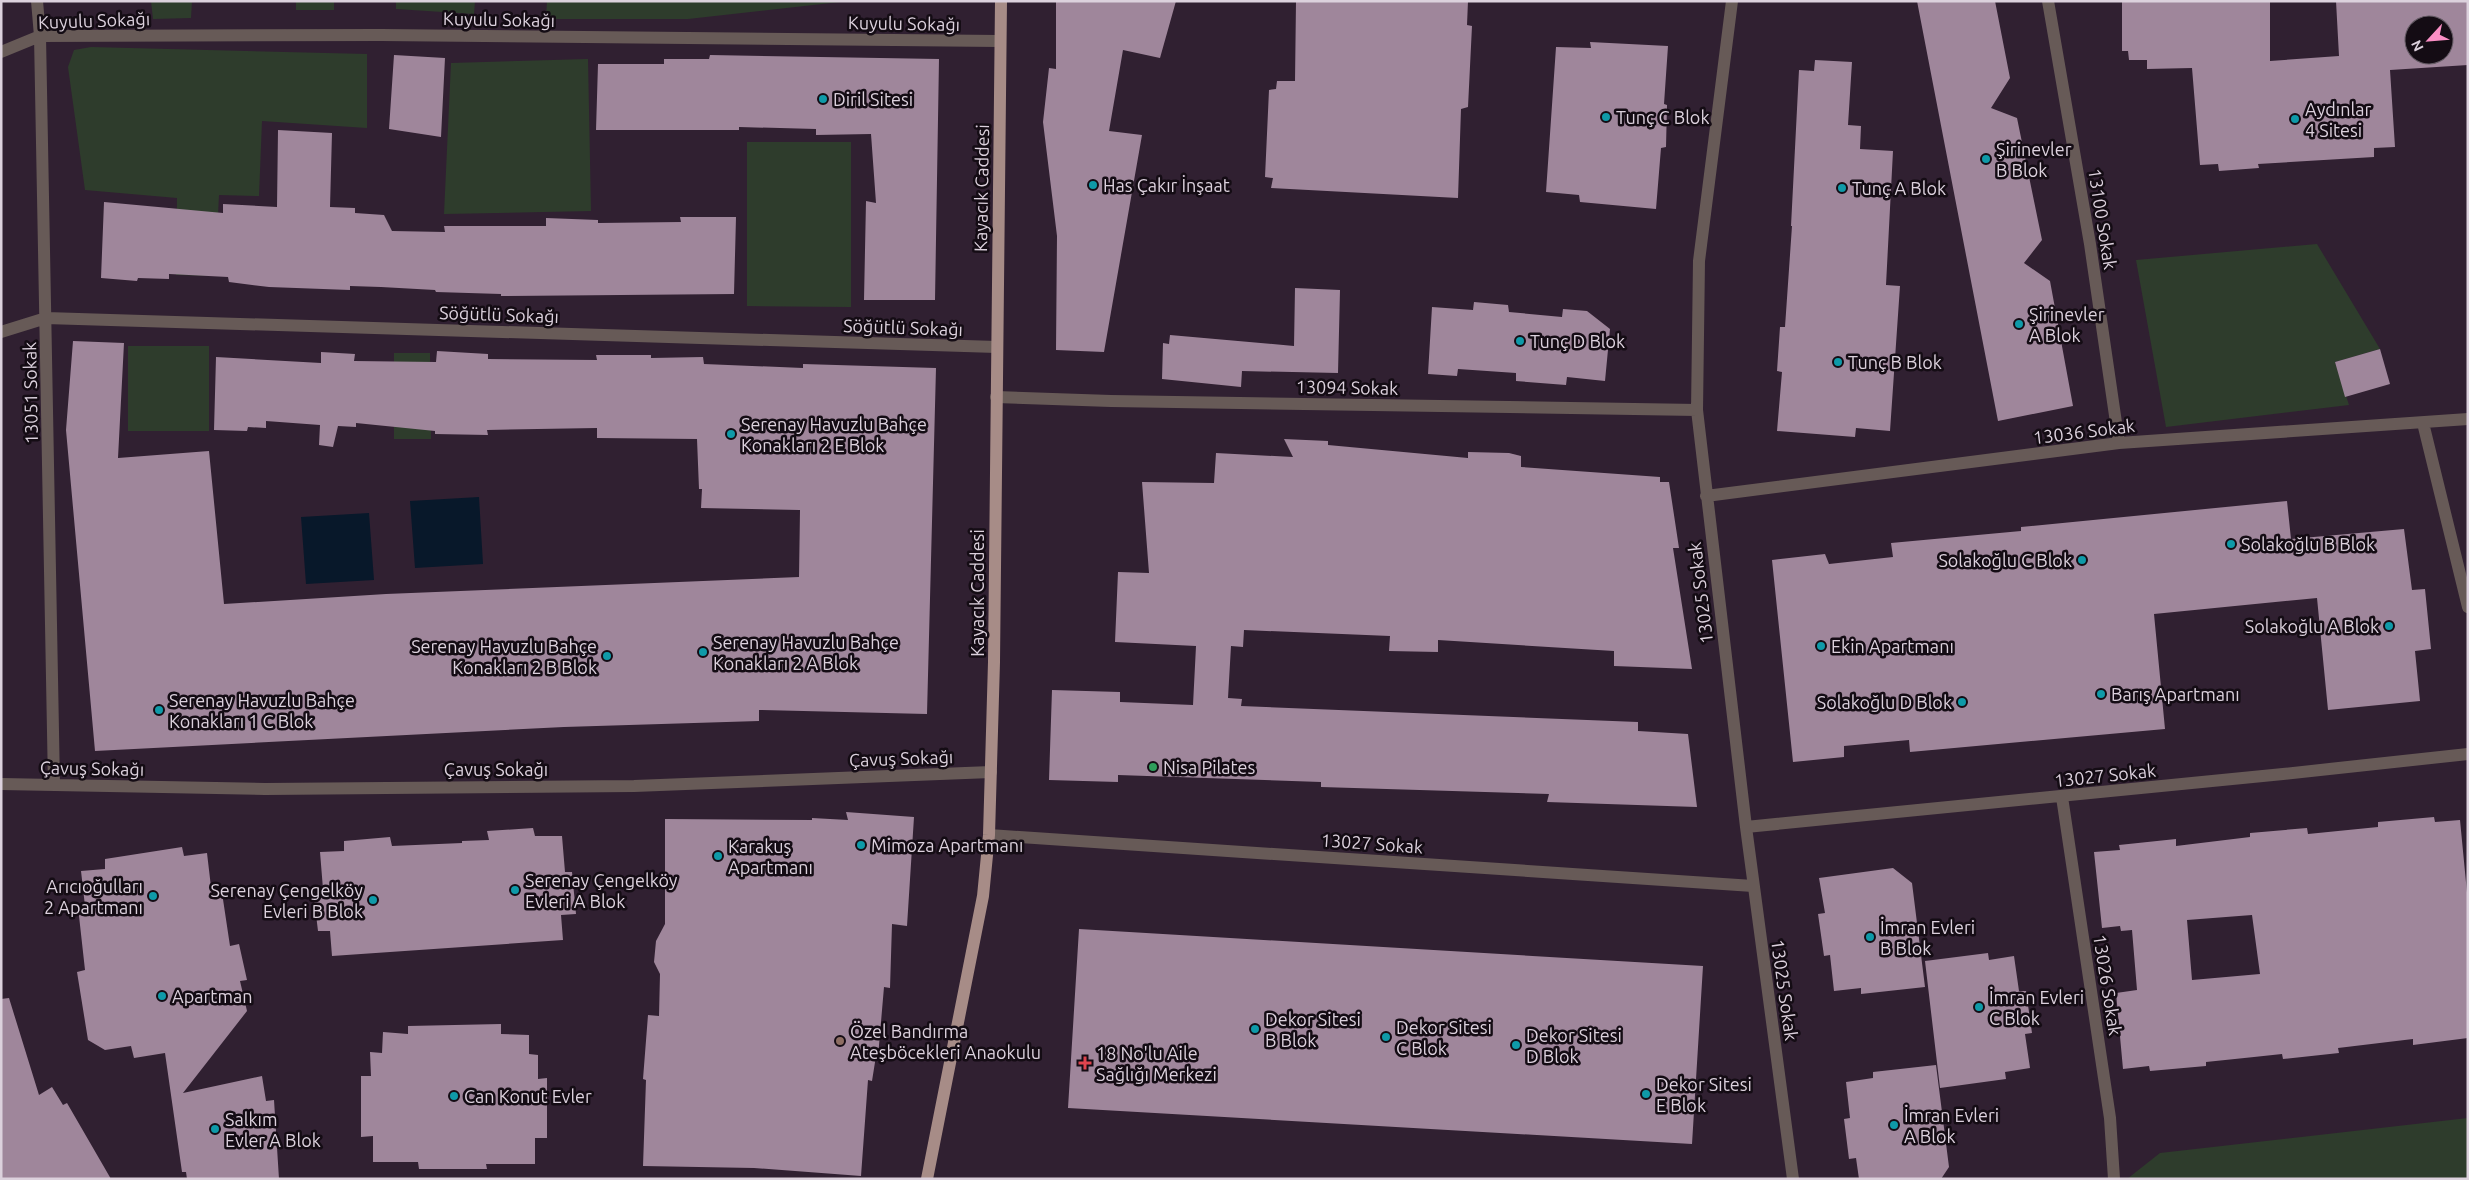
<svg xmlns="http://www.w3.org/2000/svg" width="2469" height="1180" font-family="Ubuntu,sans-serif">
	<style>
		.green { fill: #2e3c2c }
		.water { fill: #08182a }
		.building { fill: #9f869b; fill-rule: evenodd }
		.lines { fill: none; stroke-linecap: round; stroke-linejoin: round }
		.minor { stroke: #675a57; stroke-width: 12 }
		.major { stroke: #a78c87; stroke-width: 12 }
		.culture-dot { fill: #0f9aa8; stroke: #140c14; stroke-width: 2 }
		.leisure-dot { fill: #2e9e5b; stroke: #140c14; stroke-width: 2 }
		.education-dot { fill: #8d6e63; stroke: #140c14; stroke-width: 2 }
		.health-dot { fill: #e0444e; stroke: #140c14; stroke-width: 2 }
		.labels { text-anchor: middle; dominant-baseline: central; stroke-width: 5; stroke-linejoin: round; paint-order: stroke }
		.street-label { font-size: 18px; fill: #dcd1dd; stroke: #140c14 }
		.poi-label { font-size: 18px; fill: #dcd1dd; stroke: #140c14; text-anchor: start }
	</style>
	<rect width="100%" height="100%" fill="#302031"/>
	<path class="green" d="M 151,1 L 192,1 L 191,18 L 153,19 Z
		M 296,1 L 334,1 L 334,10 L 296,10 Z
		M 396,1 L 475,1 L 474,14 L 396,9 Z
		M 547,1 L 849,1 L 688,19 L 546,19 Z
		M 91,47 L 367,54 L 367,128 L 262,121 L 259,196 L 219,195 L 215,276 L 176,275 L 177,198 L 85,190 L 68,67 L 74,50 Z
		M 588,59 L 591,211 L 444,214 L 451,63 Z
		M 747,142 L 851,142 L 851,307 L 747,306 Z
		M 2317,244 L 2380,349 L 2335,362 L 2349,405 L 2166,427 L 2136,260 Z
		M 128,346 L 209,346 L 209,431 L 128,431 Z
		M 394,353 L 430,353 L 431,439 L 394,439 Z
		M 2468,1118 L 2468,1179 L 2127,1179 L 2160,1153 Z"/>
	<path class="water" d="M 479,497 L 483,564 L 415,568 L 410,501 Z
		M 369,513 L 374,580 L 306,584 L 301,517 Z"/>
	<path class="building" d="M 1056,1 L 1176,1 L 1160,58 L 1123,50 L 1109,131 L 1142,135 L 1104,352 L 1056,350 L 1057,236 L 1043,122 L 1049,68 L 1056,69 Z
		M 1296,1 L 1468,1 L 1467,25 L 1472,26 L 1468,107 L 1461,109 L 1458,198 L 1271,188 L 1273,178 L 1265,177 L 1269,90 L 1276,89 L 1277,81 L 1295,81 Z
		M 1917,1 L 1995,1 L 2010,78 L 1991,108 L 2017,118 L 2042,240 L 2024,263 L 2050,281 L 2073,406 L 1998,421 Z
		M 2122,1 L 2270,1 L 2270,61 L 2339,56 L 2336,1 L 2468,1 L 2468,65 L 2390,70 L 2395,147 L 2374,148 L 2374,157 L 2258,164 L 2259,168 L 2219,171 L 2218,164 L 2200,165 L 2192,68 L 2147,69 L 2147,60 L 2129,60 L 2128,51 L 2122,51 ZM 2414,25 L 2444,25 L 2444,55 L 2414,55 Z
		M 1590,42 L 1668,46 L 1664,104 L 1667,105 L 1666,147 L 1661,148 L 1656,209 L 1580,202 L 1579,195 L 1546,192 L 1556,47 L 1591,48 Z
		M 394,55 L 445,58 L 441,137 L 389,129 Z
		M 710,55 L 939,59 L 935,300 L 864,300 L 866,201 L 876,203 L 871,134 L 816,135 L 816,129 L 739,127 L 739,130 L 596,130 L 598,64 L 664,64 L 664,59 L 709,59 Z
		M 1815,60 L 1852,62 L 1848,125 L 1861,126 L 1860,149 L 1893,151 L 1886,285 L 1900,286 L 1890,431 L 1856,428 L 1855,437 L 1777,431 L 1782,372 L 1777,371 L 1780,327 L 1785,327 L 1792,226 L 1791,226 L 1799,70 L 1814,71 Z
		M 278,130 L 332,133 L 330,207 L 355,208 L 355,213 L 384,215 L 392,231 L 445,232 L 444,226 L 546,226 L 546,218 L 598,220 L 598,223 L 681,222 L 680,217 L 736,217 L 734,294 L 501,296 L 501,294 L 436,292 L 435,290 L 381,287 L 350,286 L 350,290 L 269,287 L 229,282 L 228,277 L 169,274 L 169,279 L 138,278 L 137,281 L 101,278 L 104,202 L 223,213 L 223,204 L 277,207 Z
		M 1295,288 L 1340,290 L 1338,373 L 1242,371 L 1241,387 L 1162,379 L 1163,343 L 1169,344 L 1170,335 L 1294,346 Z
		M 1474,302 L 1508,305 L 1509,312 L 1562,317 L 1563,309 L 1587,311 L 1610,329 L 1605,381 L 1567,377 L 1566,385 L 1516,381 L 1516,373 L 1458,369 L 1457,376 L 1428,374 L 1432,307 L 1473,310 Z
		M 73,341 L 124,343 L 118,458 L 209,451 L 224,604 L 386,594 L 799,577 L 800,510 L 701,508 L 702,489 L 699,489 L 697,439 L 597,438 L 597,428 L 487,430 L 488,435 L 435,434 L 435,431 L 356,423 L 356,427 L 338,426 L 333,447 L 319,445 L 320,425 L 266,421 L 266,428 L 248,427 L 247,431 L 214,430 L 216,357 L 321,363 L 321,352 L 355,354 L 354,361 L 436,362 L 437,351 L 488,354 L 488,359 L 597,360 L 596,355 L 651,355 L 651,358 L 703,357 L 704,364 L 803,368 L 803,364 L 936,368 L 927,714 L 759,710 L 759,721 L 564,727 L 95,751 L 66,430 Z
		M 2380,349 L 2390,384 L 2345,397 L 2335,362 Z
		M 1284,439 L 1328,441 L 1328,445 L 1468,458 L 1468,452 L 1509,453 L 1521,456 L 1521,467 L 1660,477 L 1660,482 L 1669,482 L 1679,548 L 1673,548 L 1692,669 L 1614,666 L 1614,651 L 1438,640 L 1438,652 L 1389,651 L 1390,636 L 1244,630 L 1243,647 L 1231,646 L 1228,698 L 1242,699 L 1241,706 L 1638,722 L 1638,731 L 1688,734 L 1697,807 L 1547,802 L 1549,794 L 1321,787 L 1321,782 L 1118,775 L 1118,782 L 1049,780 L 1052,690 L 1120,692 L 1120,702 L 1193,705 L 1196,646 L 1115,642 L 1118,572 L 1149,573 L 1142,482 L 1214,483 L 1216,453 L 1293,457 Z
		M 2287,501 L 2291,539 L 2404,529 L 2412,590 L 2425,589 L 2431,649 L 2415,651 L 2420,701 L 2328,710 L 2317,598 L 2154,614 L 2165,729 L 1910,752 L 1909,740 L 1844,746 L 1844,757 L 1793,762 L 1772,560 L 1825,554 L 1829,564 L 1893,557 L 1891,543 L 2021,531 L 2021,527 Z
		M 846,812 L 914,817 L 907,926 L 892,924 L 890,988 L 884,987 L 878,1057 L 876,1056 L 872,1081 L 868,1080 L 861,1176 L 754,1168 L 643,1166 L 646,1080 L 643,1079 L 648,1015 L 659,1016 L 660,974 L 654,962 L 656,941 L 665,924 L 665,819 L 812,820 L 812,818 L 848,820 Z
		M 2434,817 L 2435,822 L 2460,820 L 2468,903 L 2468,1038 L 2413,1045 L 2413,1039 L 2338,1048 L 2339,1053 L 2283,1059 L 2282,1054 L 2254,1057 L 2206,1062 L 2206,1066 L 2150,1071 L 2149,1066 L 2123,1069 L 2116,993 L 2137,990 L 2132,930 L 2121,931 L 2120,926 L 2102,928 L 2094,852 L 2120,850 L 2119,845 L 2176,839 L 2176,846 L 2250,837 L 2250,833 L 2307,828 L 2308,834 L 2378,827 L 2378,822 ZM 2252,915 L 2260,974 L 2192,980 L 2187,920 Z
		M 533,828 L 535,836 L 562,836 L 565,872 L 572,872 L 576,914 L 561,915 L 563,940 L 332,956 L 330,931 L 318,931 L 313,890 L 323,889 L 320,852 L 344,851 L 344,841 L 390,837 L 392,846 L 462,843 L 462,841 L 489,840 L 487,831 Z
		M 182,847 L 184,856 L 207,853 L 211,887 L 221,886 L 230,946 L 239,944 L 247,980 L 240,981 L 247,1011 L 183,1093 L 262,1076 L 266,1101 L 274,1100 L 279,1179 L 187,1179 L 186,1172 L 182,1172 L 165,1053 L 134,1058 L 131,1046 L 105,1050 L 88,1040 L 77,972 L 85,970 L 78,907 L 85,906 L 81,871 L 105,869 L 105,859 Z
		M 1893,868 L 1912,883 L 1925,987 L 1861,994 L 1861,988 L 1834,991 L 1830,955 L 1824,956 L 1818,914 L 1825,913 L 1819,878 Z
		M 1079,929 L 1703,966 L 1692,1144 L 1068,1108 Z
		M 1988,953 L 1989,960 L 2014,956 L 2019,991 L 2026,991 L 2032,1033 L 2025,1034 L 2030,1068 L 2005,1072 L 2006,1079 L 1940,1088 L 1925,961 Z
		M 9,998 L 39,1095 L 52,1087 L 63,1105 L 67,1103 L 111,1179 L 1,1179 L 1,999 Z
		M 501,1024 L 501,1034 L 529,1035 L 529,1054 L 538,1055 L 538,1079 L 547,1078 L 547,1138 L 535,1138 L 535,1164 L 486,1164 L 487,1169 L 419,1169 L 418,1162 L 373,1162 L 373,1136 L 361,1137 L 361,1076 L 371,1076 L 370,1052 L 382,1053 L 383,1032 L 408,1034 L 408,1026 Z
		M 1936,1065 L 1949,1167 L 1941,1179 L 1859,1179 L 1856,1158 L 1849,1159 L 1844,1119 L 1850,1118 L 1846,1082 L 1873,1078 L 1873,1072 Z"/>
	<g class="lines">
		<path class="minor" d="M 37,1 L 40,36 L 54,785
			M 1732,1 L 1699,261 L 1697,410 L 1746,827 L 1793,1179
			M 2048,1 L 2090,244 L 2119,443
			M 1,52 L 40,36 L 381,35 L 1000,41
			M 1,332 L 46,318 L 997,347
			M 996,397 L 1111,401 L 1697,410
			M 2423,423 L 2468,607
			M 1706,496 L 2119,443 L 2468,419
			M 1,784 L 265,789 L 634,786 L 991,772
			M 2062,797 L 2110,1118 L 2114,1179
			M 1746,827 L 2283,774 L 2468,754
			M 989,835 L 1753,886"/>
		<path class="major" d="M 927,1179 L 983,896 L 989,835 L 994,662 L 1001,1"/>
	</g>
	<g class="culture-dot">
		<circle cx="823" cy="99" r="5"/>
		<circle cx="1606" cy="117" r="5"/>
		<circle cx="2295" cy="119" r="5"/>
		<circle cx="1986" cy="159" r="5"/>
		<circle cx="1093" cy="185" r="5"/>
		<circle cx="1842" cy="188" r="5"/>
		<circle cx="2019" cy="324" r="5"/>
		<circle cx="1520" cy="341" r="5"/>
		<circle cx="1838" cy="362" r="5"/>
		<circle cx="731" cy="434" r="5"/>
		<circle cx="2231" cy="544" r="5"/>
		<circle cx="2082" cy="560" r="5"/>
		<circle cx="2389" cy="626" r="5"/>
		<circle cx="1821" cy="646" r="5"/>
		<circle cx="703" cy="652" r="5"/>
		<circle cx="607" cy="656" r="5"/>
		<circle cx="2101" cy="694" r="5"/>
		<circle cx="1962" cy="702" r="5"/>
		<circle cx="159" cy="710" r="5"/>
		<circle cx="861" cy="845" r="5"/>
		<circle cx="718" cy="856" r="5"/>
		<circle cx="515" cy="890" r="5"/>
		<circle cx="153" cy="896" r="5"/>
		<circle cx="373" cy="900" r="5"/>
		<circle cx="1870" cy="937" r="5"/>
		<circle cx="162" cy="996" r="5"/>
		<circle cx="1979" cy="1007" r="5"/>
		<circle cx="1255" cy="1029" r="5"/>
		<circle cx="1386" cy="1037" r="5"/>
		<circle cx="1516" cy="1045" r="5"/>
		<circle cx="1646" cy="1094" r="5"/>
		<circle cx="454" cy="1096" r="5"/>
		<circle cx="1894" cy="1125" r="5"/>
		<circle cx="215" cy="1129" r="5"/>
	</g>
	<circle class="leisure-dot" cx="1153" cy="767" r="5"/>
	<circle class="education-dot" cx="840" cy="1041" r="5"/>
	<path class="health-dot" d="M1082.5 1055.5h5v5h5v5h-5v5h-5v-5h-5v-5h5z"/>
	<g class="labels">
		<g class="street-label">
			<text transform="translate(499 19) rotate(1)">Kuyulu Sokağı</text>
			<text transform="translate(94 20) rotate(-2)">Kuyulu Sokağı</text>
			<text transform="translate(904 23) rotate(1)">Kuyulu Sokağı</text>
			<text transform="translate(981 188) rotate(-89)">Kayacık Caddesi</text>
			<text transform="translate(2103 219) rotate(81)">13100 Sokak</text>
			<text transform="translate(499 314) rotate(2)">Söğütlü Sokağı</text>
			<text transform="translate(903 327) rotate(2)">Söğütlü Sokağı</text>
			<text transform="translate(1347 387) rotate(1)">13094 Sokak</text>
			<text transform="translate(30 393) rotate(-91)">13051 Sokak</text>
			<text transform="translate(2084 431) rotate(-7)">13036 Sokak</text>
			<text transform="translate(977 593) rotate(-90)">Kayacık Caddesi</text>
			<text transform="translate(1700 593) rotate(-97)">13025 Sokak</text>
			<text transform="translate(901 758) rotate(-2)">Çavuş Sokağı</text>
			<text transform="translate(92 768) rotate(1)">Çavuş Sokağı</text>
			<text x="496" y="769">Çavuş Sokağı</text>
			<text transform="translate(2105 775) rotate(-6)">13027 Sokak</text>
			<text transform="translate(1372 843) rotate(4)">13027 Sokak</text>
			<text transform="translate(2108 985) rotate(81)">13026 Sokak</text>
			<text transform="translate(1785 990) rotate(82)">13025 Sokak</text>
		</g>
		<g class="poi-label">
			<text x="833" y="99">Diril Sitesi</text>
			<text x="2305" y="109">Aydınlar<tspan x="2305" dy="21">4 Sitesi</tspan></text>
			<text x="1616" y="117">Tunç C Blok</text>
			<text x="1996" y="149">Şirinevler<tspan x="1996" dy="21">B Blok</tspan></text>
			<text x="1103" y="185">Has Çakır İnşaat</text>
			<text x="1852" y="188">Tunç A Blok</text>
			<text x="2029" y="314">Şirinevler<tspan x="2029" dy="21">A Blok</tspan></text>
			<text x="1530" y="341">Tunç D Blok</text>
			<text x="1848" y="362">Tunç B Blok</text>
			<text x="741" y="424">Serenay Havuzlu Bahçe<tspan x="741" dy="21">Konakları 2 E Blok</tspan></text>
			<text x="2241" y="544">Solakoğlu B Blok</text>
			<text x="2072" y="560" text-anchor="end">Solakoğlu C Blok</text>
			<text x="2379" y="626" text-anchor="end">Solakoğlu A Blok</text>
			<text x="713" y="642">Serenay Havuzlu Bahçe<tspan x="713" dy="21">Konakları 2 A Blok</tspan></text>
			<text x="597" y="646" text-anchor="end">Serenay Havuzlu Bahçe<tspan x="597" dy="21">Konakları 2 B Blok</tspan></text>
			<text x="1831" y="646">Ekin Apartmanı</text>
			<text x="2111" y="694">Barış Apartmanı</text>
			<text x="169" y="700">Serenay Havuzlu Bahçe<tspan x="169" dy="21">Konakları 1 C Blok</tspan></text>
			<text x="1952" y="702" text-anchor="end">Solakoğlu D Blok</text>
			<text x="1163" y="767">Nisa Pilates</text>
			<text x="871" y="845">Mimoza Apartmanı</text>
			<text x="728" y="846">Karakuş<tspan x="728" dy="21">Apartmanı</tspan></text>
			<text x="525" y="880">Serenay Çengelköy<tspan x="525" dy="21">Evleri A Blok</tspan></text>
			<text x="143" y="886" text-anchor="end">Arıcıoğulları<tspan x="143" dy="21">2 Apartmanı</tspan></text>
			<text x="363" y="890" text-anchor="end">Serenay Çengelköy<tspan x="363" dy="21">Evleri B Blok</tspan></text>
			<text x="1880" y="927">İmran Evleri<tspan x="1880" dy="21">B Blok</tspan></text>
			<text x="172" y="996">Apartman</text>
			<text x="1989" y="997">İmran Evleri<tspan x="1989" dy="21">C Blok</tspan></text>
			<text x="1265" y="1019">Dekor Sitesi<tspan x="1265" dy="21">B Blok</tspan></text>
			<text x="1396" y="1027">Dekor Sitesi<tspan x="1396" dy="21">C Blok</tspan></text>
			<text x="850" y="1031">Özel Bandırma<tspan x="850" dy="21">Ateşböcekleri Anaokulu</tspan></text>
			<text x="1526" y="1035">Dekor Sitesi<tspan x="1526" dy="21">D Blok</tspan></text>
			<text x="1096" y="1053">18 No'lu Aile<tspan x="1096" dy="21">Sağlığı Merkezi</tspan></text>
			<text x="1656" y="1084">Dekor Sitesi<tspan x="1656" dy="21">E Blok</tspan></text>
			<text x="464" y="1096">Can Konut Evler</text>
			<text x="1904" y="1115">İmran Evleri<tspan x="1904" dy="21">A Blok</tspan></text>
			<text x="225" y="1119">Salkım<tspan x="225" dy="21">Evler A Blok</tspan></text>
		</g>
	</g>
	<rect width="2469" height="1180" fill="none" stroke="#dcd1dd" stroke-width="5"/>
	<g transform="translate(2429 40) rotate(244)"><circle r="24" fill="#140c14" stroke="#645b64"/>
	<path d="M0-4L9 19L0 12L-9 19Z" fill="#fb8fc5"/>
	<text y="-8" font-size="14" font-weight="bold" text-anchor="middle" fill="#dcd1dd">N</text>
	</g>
</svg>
